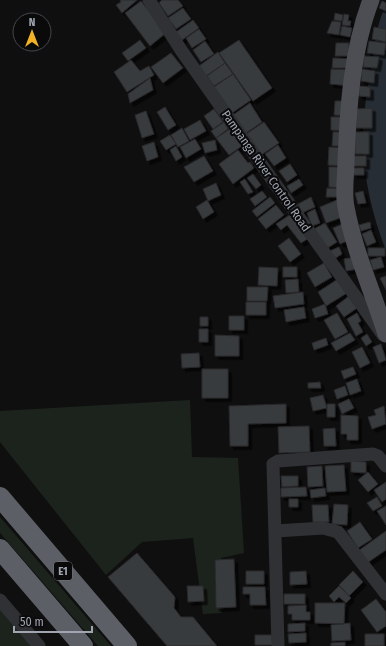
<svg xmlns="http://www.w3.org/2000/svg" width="386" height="646" font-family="'Fira Sans Condensed',sans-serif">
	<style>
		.green { fill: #1c231c }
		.water { fill: #262d34 }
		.building { fill: #393a3d; stroke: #29292c; filter: url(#shadow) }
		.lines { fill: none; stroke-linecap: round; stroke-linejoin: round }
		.minor { stroke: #303135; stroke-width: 13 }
		.major { stroke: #4c4e54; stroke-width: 17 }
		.highway { stroke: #5c5f66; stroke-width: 20 }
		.labels { text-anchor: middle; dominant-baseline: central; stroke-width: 4; stroke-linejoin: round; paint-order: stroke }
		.shield { fill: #0a0a0b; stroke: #73767f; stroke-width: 1 }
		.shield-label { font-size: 11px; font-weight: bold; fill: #a0a5b1 }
		.street-label { font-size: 12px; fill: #a0a5b1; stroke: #0a0a0b }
	</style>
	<defs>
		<filter id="shadow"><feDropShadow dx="3.5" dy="3.5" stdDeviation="0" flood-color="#0009"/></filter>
	</defs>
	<rect width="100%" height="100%" fill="#0f0f10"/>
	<path class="green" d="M 190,400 L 192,457 L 238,458 L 244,553 L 221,558 L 222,613 L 203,614 L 193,538 L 142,542 L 106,575 L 0,442 L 0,411 Z
		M 0,517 L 111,646 L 98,646 L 14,549 L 0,533 Z
		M 0,603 L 37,646 L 0,646 Z"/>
	<path class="water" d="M 386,5 L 386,251 C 372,214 363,177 363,137 C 363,112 368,86 372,62 C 375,43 377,22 386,5 Z"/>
	<path class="building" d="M 120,0 L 137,0 L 122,13 L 116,5 L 121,2 Z
		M 162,0 L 178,0 L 183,6 L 168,16 L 159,3 Z
		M 141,1 L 166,33 L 150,46 L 125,13 Z
		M 382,1 L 386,3 L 386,11 L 379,8 Z
		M 183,8 L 191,19 L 176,29 L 168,18 Z
		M 335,13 L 343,15 L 342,21 L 334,20 Z
		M 344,14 L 349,15 L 348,21 L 351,21 L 350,26 L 342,25 Z
		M 193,20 L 199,28 L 182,40 L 176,32 Z
		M 332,21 L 341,22 L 339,35 L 327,33 Z
		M 342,26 L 352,28 L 350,37 L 340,35 Z
		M 374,27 L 386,29 L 386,42 L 372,39 Z
		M 199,29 L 206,39 L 192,48 L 186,38 Z
		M 140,40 L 146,48 L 128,61 L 122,53 Z
		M 239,40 L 272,88 L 253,101 L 219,53 Z
		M 205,41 L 214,54 L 201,62 L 193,50 Z
		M 369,41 L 386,43 L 384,55 L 367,53 Z
		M 336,43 L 349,43 L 349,56 L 335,56 Z
		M 218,52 L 225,63 L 206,76 L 199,66 Z
		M 171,53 L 183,68 L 163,83 L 151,67 Z
		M 364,56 L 379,57 L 377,68 L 363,67 Z
		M 333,58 L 353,59 L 352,68 L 332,68 Z
		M 131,60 L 140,71 L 149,66 L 154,75 L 127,92 L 114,72 Z
		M 225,63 L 233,74 L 214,86 L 207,76 Z
		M 331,69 L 352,70 L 351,86 L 330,84 Z
		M 362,69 L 375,71 L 374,83 L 361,81 Z
		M 233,74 L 251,100 L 232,113 L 214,87 Z
		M 150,78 L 153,90 L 130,103 L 128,94 Z
		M 359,86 L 370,87 L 370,97 L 359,96 Z
		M 335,101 L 348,101 L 347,116 L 334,115 Z
		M 250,103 L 262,122 L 246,133 L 233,115 Z
		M 165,107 L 176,125 L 168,130 L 157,112 Z
		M 372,108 L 372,128 L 356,128 L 356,109 Z
		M 214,109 L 223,122 L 213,129 L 204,116 Z
		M 146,111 L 154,134 L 142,138 L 135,115 Z
		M 331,117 L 346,117 L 346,131 L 331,130 Z
		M 200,120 L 206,131 L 190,140 L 184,129 Z
		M 224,122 L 228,129 L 216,138 L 211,131 Z
		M 264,122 L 279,143 L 261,155 L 246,134 Z
		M 182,128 L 189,141 L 178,147 L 171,135 Z
		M 230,129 L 242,146 L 229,155 L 216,138 Z
		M 333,132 L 345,132 L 345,146 L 332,146 Z
		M 355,132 L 369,132 L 369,154 L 355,154 Z
		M 170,135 L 176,144 L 166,150 L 160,141 Z
		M 195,139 L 201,149 L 186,158 L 180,147 Z
		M 215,140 L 217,150 L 205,153 L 202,143 Z
		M 154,142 L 158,157 L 147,161 L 142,146 Z
		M 278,145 L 286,158 L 274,166 L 265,154 Z
		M 176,146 L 182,157 L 176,161 L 170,150 Z
		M 329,147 L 344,148 L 343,166 L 328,165 Z
		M 238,150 L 248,163 L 250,162 L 254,168 L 233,184 L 219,164 Z
		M 204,156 L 213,171 L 194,182 L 184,167 Z
		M 353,156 L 366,156 L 366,166 L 353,166 Z
		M 290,164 L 297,175 L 287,182 L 279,171 Z
		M 329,167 L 344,167 L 343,188 L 329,187 Z
		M 353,168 L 364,168 L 364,175 L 353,175 Z
		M 253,174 L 261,185 L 256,189 L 247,178 Z
		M 245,179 L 253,192 L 248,194 L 240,182 Z
		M 299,179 L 303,185 L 291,193 L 287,186 Z
		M 216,183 L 221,195 L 208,201 L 203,189 Z
		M 327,188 L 344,189 L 344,197 L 326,197 Z
		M 262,191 L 267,197 L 255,206 L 250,199 Z
		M 363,191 L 366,203 L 358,204 L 355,193 Z
		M 270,197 L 275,203 L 257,217 L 252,211 Z
		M 311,197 L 315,207 L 302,213 L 298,204 Z
		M 207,200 L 214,212 L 203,219 L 196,207 Z
		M 337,200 L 343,217 L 326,223 L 320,207 Z
		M 276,205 L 284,215 L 266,229 L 258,219 Z
		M 315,209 L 320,223 L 312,226 L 307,213 Z
		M 291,214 L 309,238 L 301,243 L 287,225 L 281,230 L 276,224 Z
		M 370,222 L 371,228 L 361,231 L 359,225 Z
		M 325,223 L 337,242 L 326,249 L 314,229 Z
		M 345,223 L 352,239 L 340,244 L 333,228 Z
		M 371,230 L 376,242 L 367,246 L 362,234 Z
		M 289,238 L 301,254 L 290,262 L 278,246 Z
		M 339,247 L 342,254 L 334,259 L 330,251 Z
		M 368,248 L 385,248 L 385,256 L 368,256 Z
		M 356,257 L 358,269 L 346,271 L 344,259 Z
		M 381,257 L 384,267 L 373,270 L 370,260 Z
		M 324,263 L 332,277 L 315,287 L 307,273 Z
		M 259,267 L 278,268 L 277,286 L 258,285 Z
		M 283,267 L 297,267 L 297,277 L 283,277 Z
		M 386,276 L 386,290 L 380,278 Z
		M 298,279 L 299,292 L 286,293 L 285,280 Z
		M 338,279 L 347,293 L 326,306 L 318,292 Z
		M 247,287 L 268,287 L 267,301 L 247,301 Z
		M 303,292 L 304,304 L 275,308 L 273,296 Z
		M 349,296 L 357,308 L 344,317 L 336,306 Z
		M 246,302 L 266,302 L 266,315 L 246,315 Z
		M 325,304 L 328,314 L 315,318 L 312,309 Z
		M 304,307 L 306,318 L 286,322 L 284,310 Z
		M 337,313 L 348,332 L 335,339 L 324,320 Z
		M 357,313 L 361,321 L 358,323 L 363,332 L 356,336 L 347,319 Z
		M 229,316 L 244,316 L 244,330 L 229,330 Z
		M 200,317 L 208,317 L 208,326 L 200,326 Z
		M 199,329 L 208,329 L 208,342 L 199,342 Z
		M 350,333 L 355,340 L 336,351 L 331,343 Z
		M 367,334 L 372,342 L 366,346 L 361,338 Z
		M 215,335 L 239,336 L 239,356 L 215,356 Z
		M 326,338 L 328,345 L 314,350 L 312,343 Z
		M 381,344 L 386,360 L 379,363 L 373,347 Z
		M 362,347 L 370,363 L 360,368 L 352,352 Z
		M 199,353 L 200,367 L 182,368 L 181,354 Z
		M 353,367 L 356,374 L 344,379 L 341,371 Z
		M 202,369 L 228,369 L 228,398 L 202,398 Z
		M 357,379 L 361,391 L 350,395 L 346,383 Z
		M 320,382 L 321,388 L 308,388 L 308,383 Z
		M 345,386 L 348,395 L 337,399 L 334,390 Z
		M 323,395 L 327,408 L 313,411 L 310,398 Z
		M 349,399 L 354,408 L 342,414 L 338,404 Z
		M 286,404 L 286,423 L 248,424 L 248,446 L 230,446 L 229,406 Z
		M 327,404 L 335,404 L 335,417 L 327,417 Z
		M 384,406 L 386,424 L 372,429 L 368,417 L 376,415 L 374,410 Z
		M 341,415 L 358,416 L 358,440 L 347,440 L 347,434 L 341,434 Z
		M 309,426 L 310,452 L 279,453 L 278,427 Z
		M 335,428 L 336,446 L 324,446 L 323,429 Z
		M 351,461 L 366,462 L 366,473 L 351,472 Z
		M 344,465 L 346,491 L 327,492 L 325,466 Z
		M 322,466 L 323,486 L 308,487 L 307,467 Z
		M 368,472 L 378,484 L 368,492 L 358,480 Z
		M 281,476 L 298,476 L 298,486 L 282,487 Z
		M 386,482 L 386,499 L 382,502 L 374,490 Z
		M 306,487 L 307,496 L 281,497 L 281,488 Z
		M 325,488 L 326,496 L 311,498 L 310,490 Z
		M 377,497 L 382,506 L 373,511 L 367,503 Z
		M 289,499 L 298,499 L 298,507 L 289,507 Z
		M 334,504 L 348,505 L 347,525 L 332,524 Z
		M 312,505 L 328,505 L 329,522 L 313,522 Z
		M 386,506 L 386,525 L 377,511 Z
		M 360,522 L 372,539 L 358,548 L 347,531 Z
		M 386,531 L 386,550 L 367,563 L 358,551 Z
		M 137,553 L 175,597 L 174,608 L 181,617 L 193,617 L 217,646 L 167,646 L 108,577 Z
		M 234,559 L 236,607 L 216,608 L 215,560 Z
		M 246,571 L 264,571 L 264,584 L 246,584 Z
		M 306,571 L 307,584 L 290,585 L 290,572 Z
		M 353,571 L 363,582 L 349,596 L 339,585 Z
		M 187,586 L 203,586 L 204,601 L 188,602 Z
		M 339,586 L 351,598 L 346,603 L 339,597 L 334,602 L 329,596 Z
		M 243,587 L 265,587 L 266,605 L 250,605 L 250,594 L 243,594 Z
		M 284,594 L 305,594 L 305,604 L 284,604 Z
		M 376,599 L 386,612 L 386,626 L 377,632 L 361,610 Z
		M 315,603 L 345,603 L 344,624 L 315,623 Z
		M 306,605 L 306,612 L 310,612 L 310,620 L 292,620 L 292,614 L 288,614 L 288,606 Z
		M 305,623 L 305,631 L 288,632 L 288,624 Z
		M 350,623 L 351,640 L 332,641 L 331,625 Z
		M 306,633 L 306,642 L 289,643 L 288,634 Z
		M 365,634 L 384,634 L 384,646 L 365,646 Z
		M 255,635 L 272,635 L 273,645 L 255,645 Z
		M 345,642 L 345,646 L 331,646 L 331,643 Z"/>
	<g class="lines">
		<path class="minor" d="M 149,0 L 181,50 L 271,178 L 383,335
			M 276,531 L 323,528 L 338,532 L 386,594
			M 0,600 L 39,646
			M 278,646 L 273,464 L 278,461 L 373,454 L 378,456 L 386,466"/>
		<path class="major" d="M 371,0 C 352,49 348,109 346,161 C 346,176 343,192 346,207 C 354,251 373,292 386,334"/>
		<path class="highway" d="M 0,497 L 127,646
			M 0,549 L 83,646"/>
	</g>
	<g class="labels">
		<rect class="shield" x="54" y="562" width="18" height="18" rx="3"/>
		<g class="shield-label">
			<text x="63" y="571">E1</text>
		</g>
		<g class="street-label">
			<text transform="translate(266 171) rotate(55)">Pampanga River Control Road</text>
		</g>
	</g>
	<g transform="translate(32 32)"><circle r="19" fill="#0a0a0b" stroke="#46484d"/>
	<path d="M0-3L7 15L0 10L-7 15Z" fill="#f1b227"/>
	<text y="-6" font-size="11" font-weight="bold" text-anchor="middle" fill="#a0a5b1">N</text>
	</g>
	<path d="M14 626v6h78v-6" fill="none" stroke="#a0a5b1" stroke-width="2"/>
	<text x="20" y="626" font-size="12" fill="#a0a5b1" stroke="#0a0a0b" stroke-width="3" paint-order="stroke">50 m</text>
</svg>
